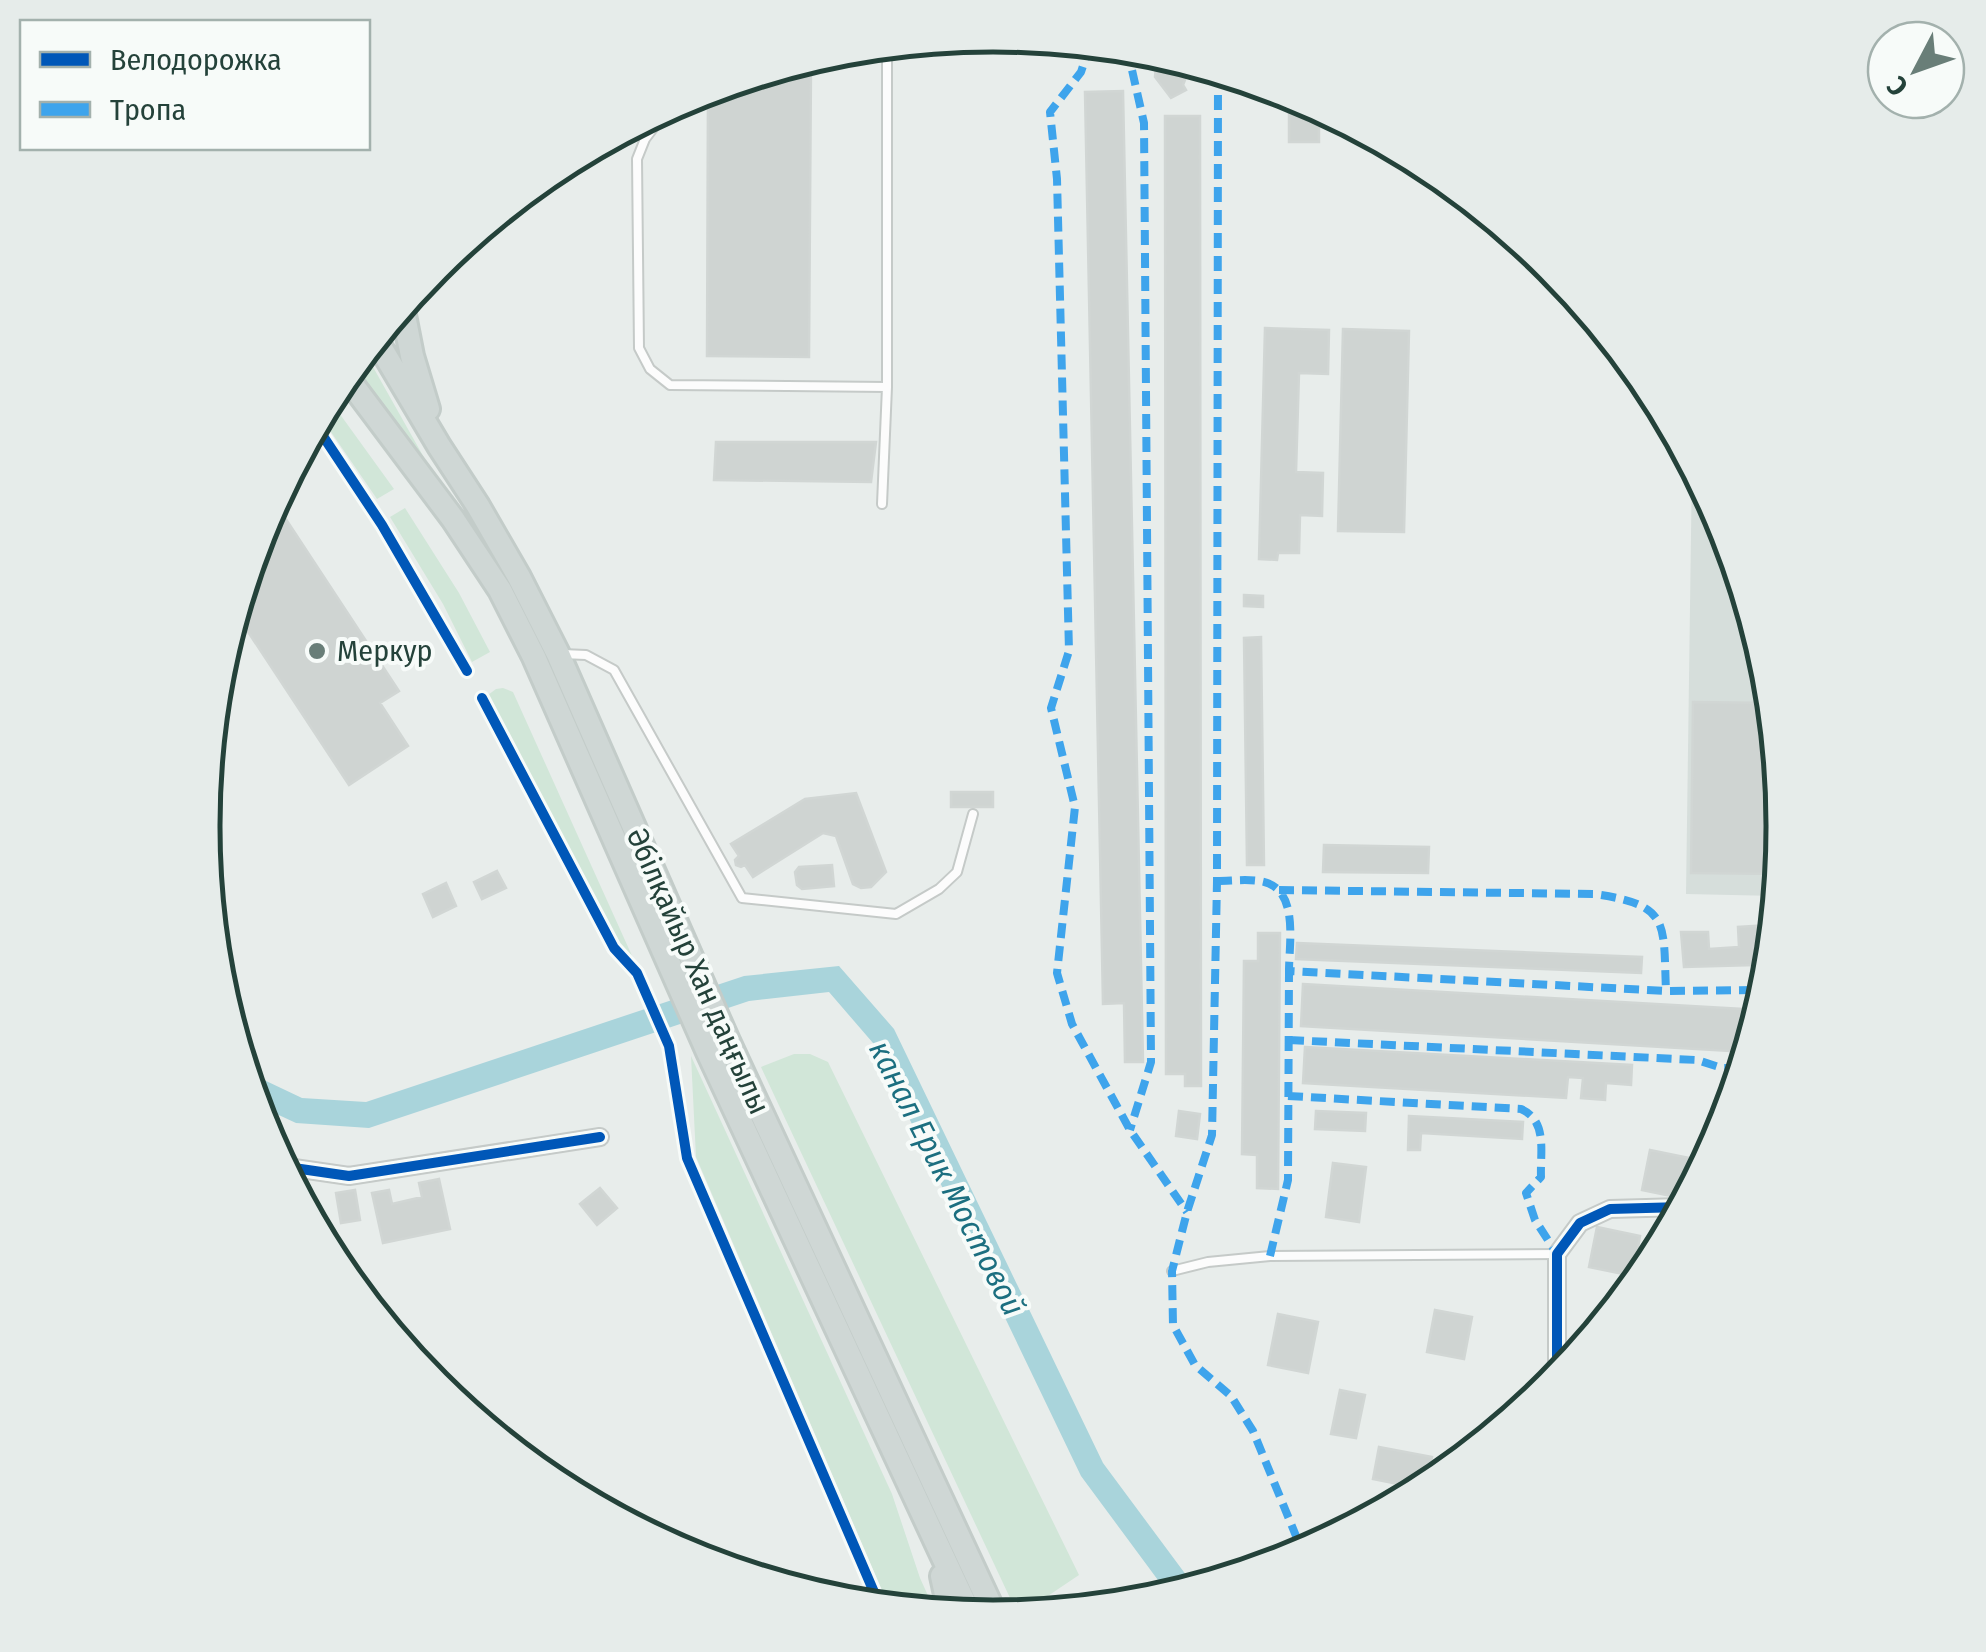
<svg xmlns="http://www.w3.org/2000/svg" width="1986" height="1652" font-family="'Fira Sans Condensed',sans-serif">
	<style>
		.built { fill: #d6dedb }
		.green { fill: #d1e6d8 }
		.water { fill: #a9d4db }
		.building { fill: #cfd4d2; stroke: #d1d6d4; stroke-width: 2.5 }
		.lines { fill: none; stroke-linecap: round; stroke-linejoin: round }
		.lane-casing { stroke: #c5cac8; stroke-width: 12 }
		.street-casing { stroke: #c5cac8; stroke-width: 20 }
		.primary-casing { stroke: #c3ccc9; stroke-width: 28 }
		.lane { stroke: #fcfcfc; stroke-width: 8 }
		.street { stroke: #fcfcfc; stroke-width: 15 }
		.primary { stroke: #cfd7d5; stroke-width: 22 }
		.quiet { stroke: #3ea4ec; stroke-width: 8; stroke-dasharray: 15 8; stroke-linecap: butt }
		.cycleway-casing { stroke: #f7fbf9; stroke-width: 16 }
		.cycleway { stroke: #0057b8; stroke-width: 10 }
		.poi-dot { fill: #697e78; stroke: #f7fbf9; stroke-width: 4 }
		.labels { text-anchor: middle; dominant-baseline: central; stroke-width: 8; stroke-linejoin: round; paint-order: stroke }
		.poi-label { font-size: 30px; fill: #24423a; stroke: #f7fbf9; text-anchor: start }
		.street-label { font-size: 30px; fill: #24423a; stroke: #f7fbf9 }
		.water-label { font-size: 32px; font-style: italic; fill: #1c6f80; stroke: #f7fbf9 }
		.rim { fill: none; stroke: #24423a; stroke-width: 5 }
	</style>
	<rect width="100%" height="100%" fill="#e8edeb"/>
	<path class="built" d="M 1692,463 L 1724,524 L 1769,672 L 1784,827 L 1777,896 L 1686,894 Z"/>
	<path class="green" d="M 364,351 L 453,509 L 351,368 Z
		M 329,399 L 394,489 L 377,499 L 320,416 Z
		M 405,508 L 459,593 L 490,652 L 472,662 L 443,604 L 390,517 Z
		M 503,688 L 513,692 L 633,958 L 618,944 L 488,695 L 496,689 Z
		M 794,1054 L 810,1054 L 828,1062 L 1079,1575 L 1021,1614 L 1018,1615 L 761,1067 Z
		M 691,1056 L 892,1494 L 920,1578 L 935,1611 L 889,1607 L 696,1157 Z"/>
	<path class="water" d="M 839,966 L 894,1029 L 1103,1463 L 1195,1587 L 1169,1595 L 1081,1476 L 873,1043 L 829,992 L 749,1001 L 369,1128 L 296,1123 L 255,1104 L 245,1071 L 302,1098 L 366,1102 L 744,976 Z"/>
	<path class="building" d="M 1168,56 L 1183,61 L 1188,72 L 1183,85 L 1186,90 L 1171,98 L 1155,77 L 1156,66 Z
		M 791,65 L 811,65 L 809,357 L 707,356 L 708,90 Z
		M 1123,91 L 1143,1062 L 1125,1062 L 1124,1003 L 1103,1004 L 1085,92 Z
		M 1289,93 L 1319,108 L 1319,142 L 1289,142 Z
		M 1165,116 L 1200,116 L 1201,1086 L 1185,1086 L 1185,1074 L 1166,1074 Z
		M 1265,328 L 1329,330 L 1328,374 L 1299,373 L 1296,472 L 1323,473 L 1322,516 L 1300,515 L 1299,553 L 1278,553 L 1277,560 L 1259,559 Z
		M 1343,329 L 1409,331 L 1404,532 L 1338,531 Z
		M 716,442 L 876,442 L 871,482 L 714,480 Z
		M 274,501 L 399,691 L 380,703 L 408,746 L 349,785 L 235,612 L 262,523 Z
		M 1731,549 L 1747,599 L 1732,599 Z
		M 1244,595 L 1263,596 L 1263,607 L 1244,606 Z
		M 1261,637 L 1264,865 L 1247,865 L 1244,638 Z
		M 1693,702 L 1772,703 L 1784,827 L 1779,874 L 1691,873 Z
		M 951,792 L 993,792 L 993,807 L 951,807 Z
		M 856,793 L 886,872 L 871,887 L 861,888 L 853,884 L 836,836 L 823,833 L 753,877 L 745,865 L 741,867 L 736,865 L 735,860 L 739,856 L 731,844 L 805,799 Z
		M 1324,845 L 1429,847 L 1428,873 L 1323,872 Z
		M 832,865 L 834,886 L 802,889 L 797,885 L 795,872 L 799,867 Z
		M 497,871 L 506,888 L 482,899 L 474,882 Z
		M 446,883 L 456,906 L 433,917 L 423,894 Z
		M 1768,925 L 1770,944 L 1753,945 L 1754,965 L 1684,967 L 1681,932 L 1708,932 L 1709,949 L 1739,947 L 1738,927 Z
		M 1258,933 L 1280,933 L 1278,1189 L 1257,1188 L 1257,1155 L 1242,1154 L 1244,961 L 1258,961 Z
		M 1297,943 L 1642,957 L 1641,973 L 1296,959 Z
		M 1303,984 L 1760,1010 L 1747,1052 L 1301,1026 Z
		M 1305,1047 L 1632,1065 L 1631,1085 L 1606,1083 L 1605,1100 L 1581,1098 L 1583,1078 L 1568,1077 L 1566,1098 L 1303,1083 Z
		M 1179,1111 L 1200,1114 L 1197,1139 L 1176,1136 Z
		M 1316,1111 L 1366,1113 L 1365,1131 L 1315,1129 Z
		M 1409,1116 L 1523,1122 L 1522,1139 L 1421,1133 L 1420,1150 L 1408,1150 Z
		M 1650,1150 L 1694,1159 L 1686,1199 L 1642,1190 Z
		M 1333,1163 L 1366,1167 L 1359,1222 L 1326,1217 Z
		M 439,1179 L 450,1229 L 383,1243 L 372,1193 L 389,1190 L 392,1204 L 422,1197 L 419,1183 Z
		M 600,1188 L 617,1208 L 597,1225 L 580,1204 Z
		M 355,1190 L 360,1220 L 341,1223 L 336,1193 Z
		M 1597,1227 L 1640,1236 L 1633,1276 L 1589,1267 Z
		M 1435,1310 L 1472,1317 L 1464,1359 L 1427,1352 Z
		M 1278,1314 L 1318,1322 L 1308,1373 L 1268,1365 Z
		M 1340,1390 L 1365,1395 L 1356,1438 L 1331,1434 Z
		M 1379,1447 L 1432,1457 L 1426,1487 L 1423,1489 L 1373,1479 Z"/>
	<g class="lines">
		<defs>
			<path id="lane" d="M 669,107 L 645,139 L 637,159 L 639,348 L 650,369 L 670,385 L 887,387
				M 882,504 L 887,387 L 887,45
				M 562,654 L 586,655 L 614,670 L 742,898 L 896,914 L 939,889 L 957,872 L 973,814
				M 1172,1271 L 1208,1262 L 1270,1256 L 1557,1254"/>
			<path id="street" d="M 280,1162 L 294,1168 L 349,1176 L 600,1137
				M 1557,1380 L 1557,1254 L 1580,1223 L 1610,1209 L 1682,1207"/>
			<path id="primary" d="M 402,305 L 412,356 L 428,409
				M 375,338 L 439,446 L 478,506 L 519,577 L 558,654 L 728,1041 L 996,1617
				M 345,375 L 453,519 L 500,590 L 534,657 L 708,1052 L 970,1615
				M 942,1576 L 950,1613"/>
		</defs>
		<use href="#lane" class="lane-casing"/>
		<use href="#street" class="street-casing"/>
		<use href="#primary" class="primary-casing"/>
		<use href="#lane" class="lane"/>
		<use href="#street" class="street"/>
		<use href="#primary" class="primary"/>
		<path class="quiet" d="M 1090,45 L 1081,72 L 1050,112 L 1057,179 L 1069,651 L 1051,708 L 1075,807 L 1057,973 L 1072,1024 L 1130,1130 L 1187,1212
			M 1127,48 L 1144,123 L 1151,1062 L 1130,1130
			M 1218,72 L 1217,881 L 1212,1135 L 1187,1212 L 1172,1271 L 1173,1325 L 1195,1365 L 1231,1396 L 1253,1431 L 1303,1553
			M 1217,881 C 1231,881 1245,879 1259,881 C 1300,886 1289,942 1289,971 L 1666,991 L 1766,990
			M 1279,890 L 1594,894 C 1671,905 1663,922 1666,991
			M 1289,1040 L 1697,1060 L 1722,1068 L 1742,1068
			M 1288,1096 L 1521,1109 C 1548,1121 1540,1152 1541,1177 L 1526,1193 L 1535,1220 L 1557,1254
			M 1270,1256 L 1288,1180 L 1289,971"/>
		<defs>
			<path id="cycleway" d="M 315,424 L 382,525 L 467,671
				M 482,698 L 614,948 L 637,973 L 669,1046 L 687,1158 L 880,1606
				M 280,1162 L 294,1168 L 349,1176 L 600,1137
				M 1557,1380 L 1557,1254 L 1580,1223 L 1610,1209 L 1682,1207"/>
		</defs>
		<use href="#cycleway" class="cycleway-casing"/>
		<use href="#cycleway" class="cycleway"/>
	</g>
	<circle class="poi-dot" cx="317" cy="651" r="10"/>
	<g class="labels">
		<g class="poi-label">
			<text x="337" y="651">Меркур</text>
		</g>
		<g class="street-label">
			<text transform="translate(698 971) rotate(66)">Әбілқайыр Хан даңғылы</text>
		</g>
		<g class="water-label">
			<text transform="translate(947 1178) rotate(63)">канал Ерик Мостовой</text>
		</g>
	</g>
	<path d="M0 0H1986V1652H0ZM993 52H993A773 773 0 0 1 1766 825V827A773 773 0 0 1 993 1600H993A773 773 0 0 1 220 827V825A773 773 0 0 1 993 52Z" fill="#e6ecea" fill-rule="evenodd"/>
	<path class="rim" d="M993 52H993A773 773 0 0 1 1766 825V827A773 773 0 0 1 993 1600H993A773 773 0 0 1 220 827V825A773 773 0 0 1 993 52Z"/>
	<rect x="20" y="20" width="350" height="130" fill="#f7fbf9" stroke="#a3b1ad" stroke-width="2.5"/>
	<rect x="40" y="52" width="50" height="15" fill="#0057b8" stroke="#a3b1ad" stroke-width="2.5"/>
	<text x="110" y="70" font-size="30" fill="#24423a">Велодорожка</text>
	<rect x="40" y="102" width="50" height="15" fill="#3ea4ec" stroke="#a3b1ad" stroke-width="2.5"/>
	<text x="110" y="120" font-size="30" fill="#24423a">Тропа</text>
	<g transform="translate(1916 70) rotate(229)"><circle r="48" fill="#f7fbf9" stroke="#a3b1ad" stroke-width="2.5"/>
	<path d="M0-8L18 38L0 25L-18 38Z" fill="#697e78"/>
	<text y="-15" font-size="28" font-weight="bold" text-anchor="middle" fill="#24423a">С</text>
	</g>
</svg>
